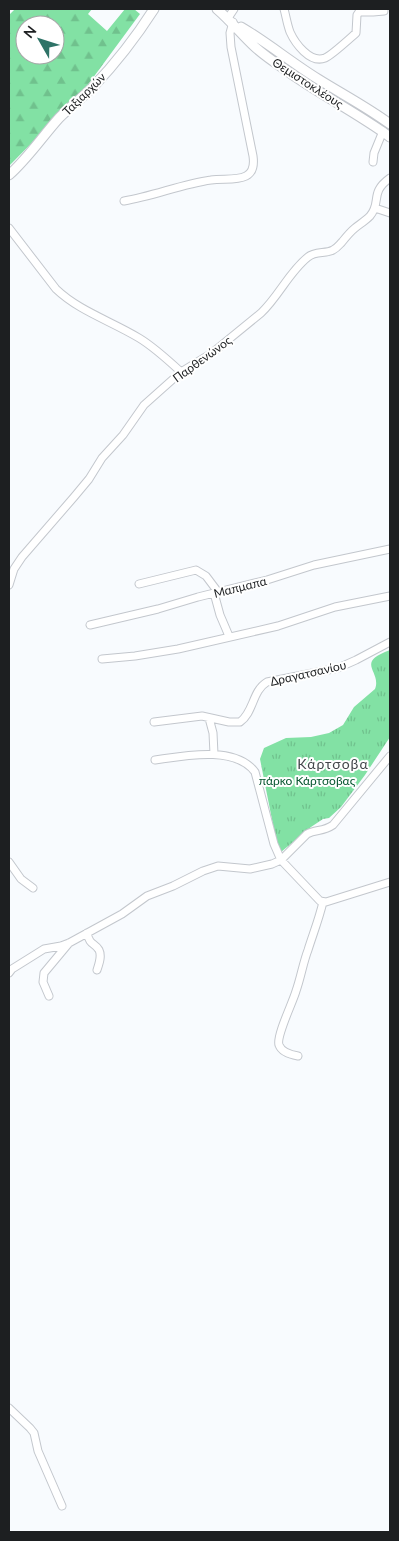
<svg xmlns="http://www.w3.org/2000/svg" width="399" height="1541" font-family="Lato,sans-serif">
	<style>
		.forest { fill: url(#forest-firs); fill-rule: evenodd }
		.park { fill: url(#park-tufts) }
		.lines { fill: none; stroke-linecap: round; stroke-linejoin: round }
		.minor-casing { stroke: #c3c7cd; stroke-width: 9 }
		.tertiary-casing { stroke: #c3c7cd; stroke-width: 11 }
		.minor { stroke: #fff; stroke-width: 7 }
		.tertiary { stroke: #fff; stroke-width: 9 }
		.labels { text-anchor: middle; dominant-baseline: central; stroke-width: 4; stroke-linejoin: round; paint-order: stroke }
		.street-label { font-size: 12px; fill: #1d1f21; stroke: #fff }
		.park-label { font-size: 12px; fill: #04552e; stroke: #fff }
		.neighbourhood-label { font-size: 14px; letter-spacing: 1px; fill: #43474b; stroke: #fff }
	</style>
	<defs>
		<pattern id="forest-firs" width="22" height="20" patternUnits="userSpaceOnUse" patternTransform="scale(1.25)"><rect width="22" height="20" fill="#82e1a4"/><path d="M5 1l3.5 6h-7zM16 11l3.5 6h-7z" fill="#70c18d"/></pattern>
		<pattern id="park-tufts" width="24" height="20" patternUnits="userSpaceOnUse" patternTransform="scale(1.25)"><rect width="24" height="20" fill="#82e1a4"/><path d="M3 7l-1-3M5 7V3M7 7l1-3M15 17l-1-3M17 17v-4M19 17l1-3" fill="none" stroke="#70c18d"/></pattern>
	</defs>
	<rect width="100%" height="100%" fill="#f8fbfe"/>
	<path class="forest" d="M 15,9 L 92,9 L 88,14 L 107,31 L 125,9 L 134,9 L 140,14 L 84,90 L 9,166 L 9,15 ZM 25,25 L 55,25 L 55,55 L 25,55 Z"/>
	<path class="park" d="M 390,650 L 390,737 L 365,775 L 341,807 L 329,818 L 323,819 L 311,827 L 281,852 L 277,845 L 260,759 L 264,748 L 286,738 L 311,737 L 329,733 L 343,725 L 354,707 L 375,689 C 382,671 354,663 390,650 Z"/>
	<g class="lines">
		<defs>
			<path id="minor" d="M 284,9 C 286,16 287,24 290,32 C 295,43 310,64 325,58 C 332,55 348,40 356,33 L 357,15 L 359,12 L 373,12 L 384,11 L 384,9
				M 228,18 L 234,9
				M 373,162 L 374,153 L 383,131
				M 124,201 C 154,196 182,184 211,180 C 222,178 236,181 246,176 C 254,172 254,163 253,156 L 231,47 L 230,33 L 233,22
				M 375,208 L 390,213
				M 9,228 L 56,289 C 79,311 111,321 139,338 C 154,347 168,360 181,372
				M 139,584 L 196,570 L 206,576 L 218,592
				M 9,585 L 14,569 L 22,557 L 74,497 L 89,479 L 102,458 L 123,435 L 144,405 L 181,372 L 212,353 L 261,313 C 279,296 289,272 308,257 C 315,251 326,254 333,250 C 337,248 339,245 342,242 C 346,237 350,232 355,228 C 360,224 365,221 370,216 C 382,202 369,193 390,178
				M 214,593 L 220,615 L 229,636
				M 90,625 L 158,609 L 198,597 L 267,580 L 314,565 L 390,549
				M 102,659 L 135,656 L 178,649 L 278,626 L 335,607 L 390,596
				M 209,718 L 213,733 L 214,754
				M 154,722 L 202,716 L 229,722 L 240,722 C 254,712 252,691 267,682 L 338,668 L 356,660 L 390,642
				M 155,760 C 183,756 235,745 255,772 L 274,844 L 281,860 L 320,901 L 326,902 L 390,882
				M 9,862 L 21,879 L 33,888
				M 87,933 C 90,946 94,942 99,950 C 102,956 99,964 97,970
				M 9,973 L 12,969 L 44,949 L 61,946 L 69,943 L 122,914 L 147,896 L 173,886 L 203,871 L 218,866 L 250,869 L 272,864 L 281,860 L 307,834 C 316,829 323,832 333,825 L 390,756
				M 49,996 L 43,982 L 44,973 L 69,943
				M 298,1056 C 292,1055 282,1053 279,1045 C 276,1036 293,1002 296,991 C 301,977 303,963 308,950 C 313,934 319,919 323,902
				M 9,1408 L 30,1428 L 34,1433 L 38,1451 L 62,1506"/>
			<path id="tertiary" d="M 217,9 C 231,21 242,35 255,47 C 264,55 274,62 283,68 C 317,93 356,112 390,137
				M 241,27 C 268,43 292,63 318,79 C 342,94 367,107 390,124
				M 9,175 C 28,158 42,137 59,118 C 70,107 82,98 93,87 C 116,63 136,37 154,9"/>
		</defs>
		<use href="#minor" class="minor-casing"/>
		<use href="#tertiary" class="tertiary-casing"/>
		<use href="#minor" class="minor"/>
		<use href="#tertiary" class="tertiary"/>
	</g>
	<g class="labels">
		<g class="street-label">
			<text transform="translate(308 83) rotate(33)">Θεμιστοκλέους</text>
			<text transform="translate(84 94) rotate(-45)">Ταξιαρχών</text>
			<text transform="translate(202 359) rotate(-36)">Παρθενώνος</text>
			<text transform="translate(240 587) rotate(-14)">Μαπμαπα</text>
			<text transform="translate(308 673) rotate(-13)">Δραγατσανίου</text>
		</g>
		<g class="park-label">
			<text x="307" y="780">πάρκο Κάρτσοβας</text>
		</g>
		<g class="neighbourhood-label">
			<text x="333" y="763">Κάρτσοβα</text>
		</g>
	</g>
	<rect width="399" height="1541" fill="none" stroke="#1d1f21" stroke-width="20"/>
	<g transform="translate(40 40) rotate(309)"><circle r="24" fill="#ffffff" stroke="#a5a5a6"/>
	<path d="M0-4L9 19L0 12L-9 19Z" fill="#2e7367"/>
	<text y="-8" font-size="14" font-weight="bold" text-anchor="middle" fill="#1d1f21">N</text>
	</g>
</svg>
